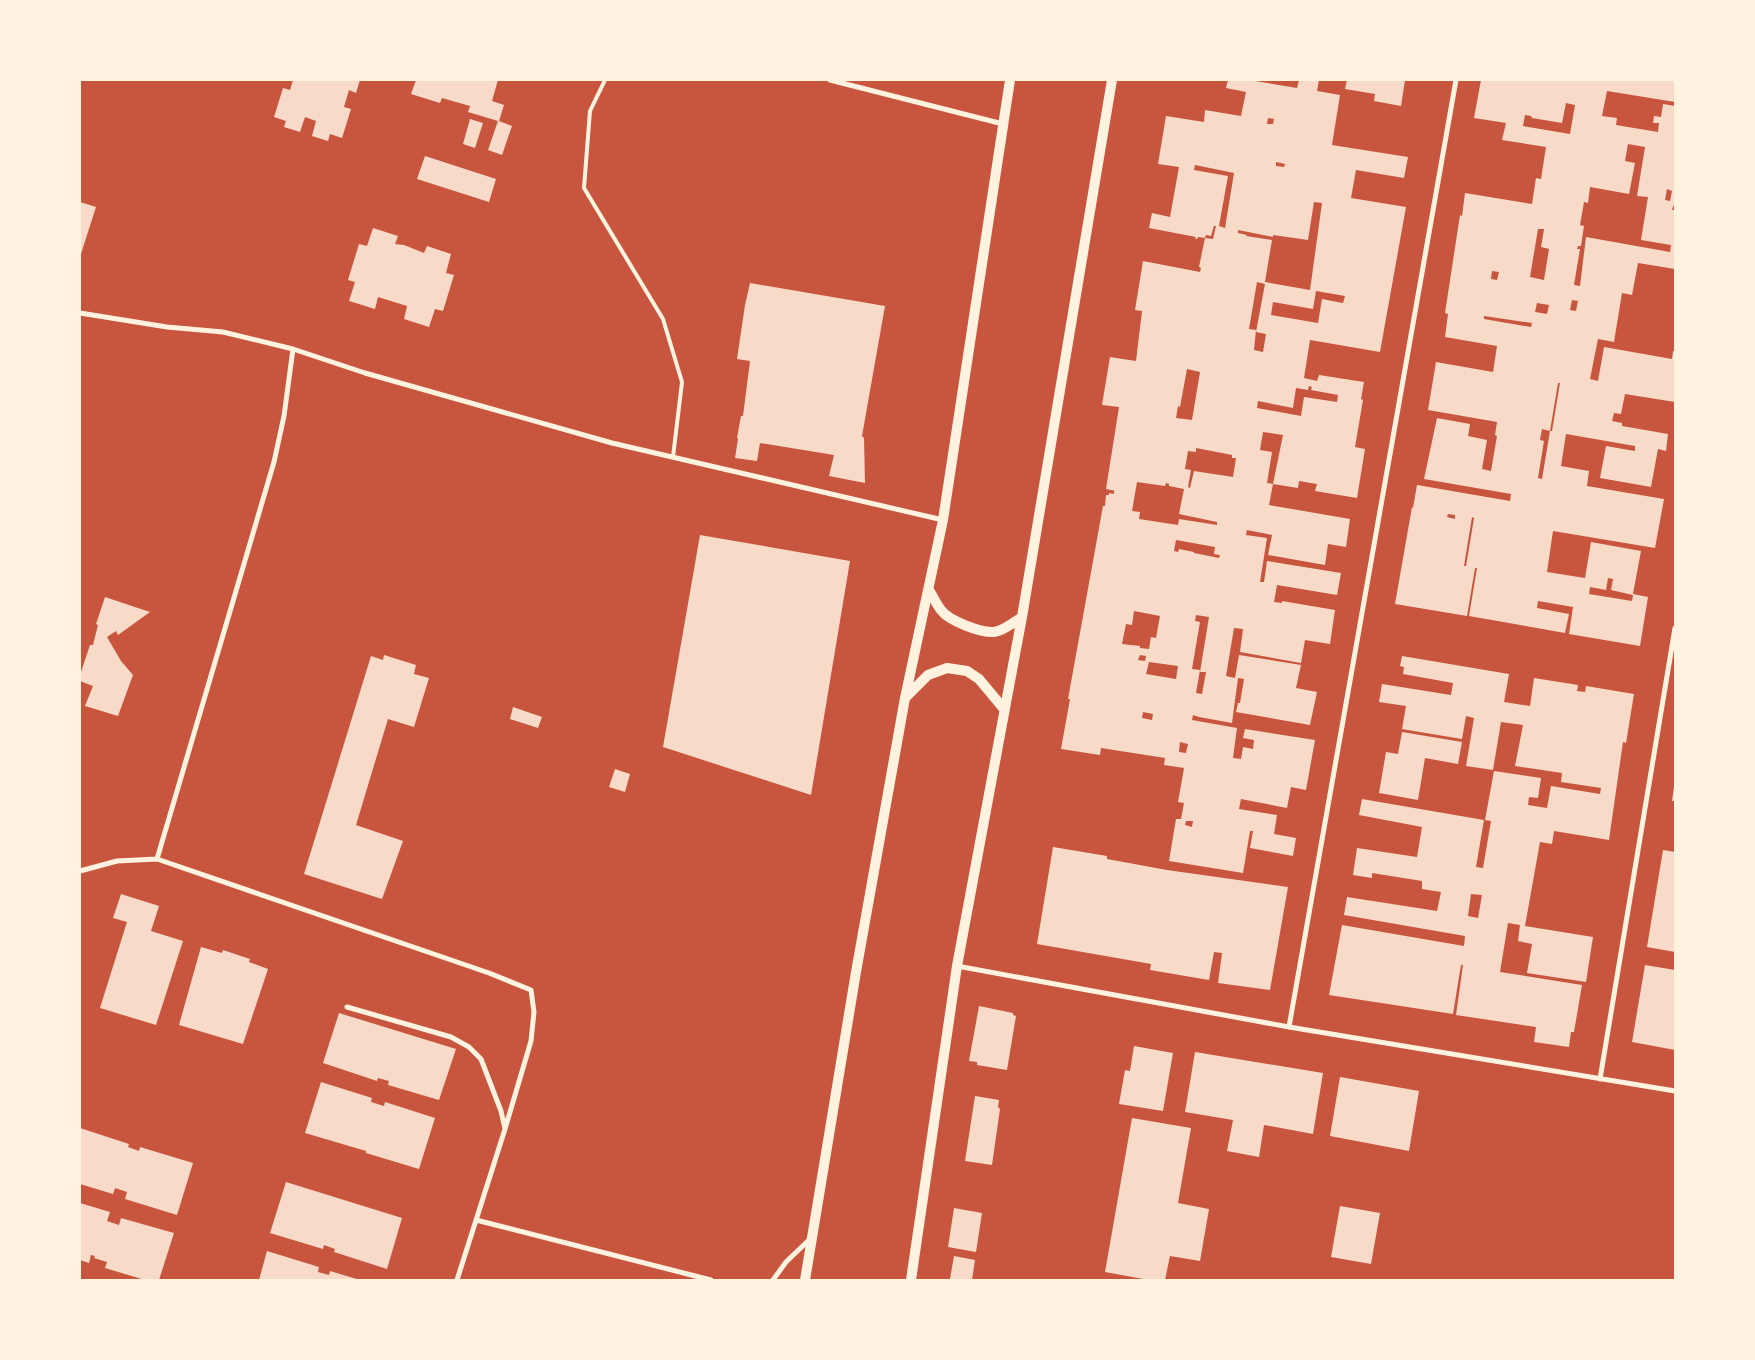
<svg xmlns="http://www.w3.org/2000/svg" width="1755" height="1360" font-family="'DM Sans',sans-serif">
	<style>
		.building { fill: #f7dbc8; fill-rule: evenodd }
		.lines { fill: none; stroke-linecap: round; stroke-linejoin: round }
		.service { stroke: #fff3e0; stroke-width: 4 }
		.minor { stroke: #fff3e0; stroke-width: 5 }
		.secondary { stroke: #fff3e0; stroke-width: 10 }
	</style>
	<rect width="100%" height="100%" fill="#c8553d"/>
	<path class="building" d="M 293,80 L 360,80 L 356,93 L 349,90 L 344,107 L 351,109 L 342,138 L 330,134 L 328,141 L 312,136 L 316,121 L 305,117 L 300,132 L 284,127 L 286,121 L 274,117 L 283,88 L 290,90 Z
		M 416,80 L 498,80 L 492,101 L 504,105 L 499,121 L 512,126 L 502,155 L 488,150 L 498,121 L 468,112 L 470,106 L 442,98 L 440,103 L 411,94 Z
		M 1228,80 L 1249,80 L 1297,88 L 1299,80 L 1319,80 L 1317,91 L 1340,95 L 1332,145 L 1408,157 L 1404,178 L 1356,170 L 1351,198 L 1406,207 L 1380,352 L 1310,340 L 1304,378 L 1317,381 L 1319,375 L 1364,382 L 1361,399 L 1363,400 L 1355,447 L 1365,449 L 1357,498 L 1315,491 L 1317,484 L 1299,481 L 1298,488 L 1273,484 L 1283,435 L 1263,432 L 1260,450 L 1272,452 L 1267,483 L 1273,484 L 1269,505 L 1350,519 L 1346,547 L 1328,544 L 1325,565 L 1268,555 L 1272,535 L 1247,530 L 1246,535 L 1267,538 L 1260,582 L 1264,582 L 1267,561 L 1341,573 L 1337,595 L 1277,585 L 1274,602 L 1282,603 L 1282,601 L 1335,610 L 1330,644 L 1305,640 L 1301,663 L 1240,652 L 1243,629 L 1234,628 L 1226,676 L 1235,678 L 1239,655 L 1301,665 L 1296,688 L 1317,692 L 1310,725 L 1236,712 L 1238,703 L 1240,703 L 1244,679 L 1238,678 L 1232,723 L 1199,717 L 1193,715 L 1192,720 L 1237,728 L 1233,758 L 1241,759 L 1243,747 L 1253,749 L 1254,740 L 1243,738 L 1245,729 L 1315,740 L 1306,790 L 1291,787 L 1287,808 L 1241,799 L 1239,809 L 1277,815 L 1274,834 L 1296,838 L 1293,856 L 1250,848 L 1253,831 L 1250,831 L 1243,873 L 1169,861 L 1176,819 L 1181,819 L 1184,803 L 1178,802 L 1184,768 L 1164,765 L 1165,758 L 1101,748 L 1100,755 L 1061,749 L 1070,699 L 1068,699 L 1103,506 L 1105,506 L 1106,495 L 1109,495 L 1109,493 L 1114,494 L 1114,491 L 1116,491 L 1106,489 L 1119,407 L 1102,405 L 1110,357 L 1136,361 L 1142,311 L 1135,310 L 1143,261 L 1200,272 L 1201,268 L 1199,267 L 1205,238 L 1198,237 L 1197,239 L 1195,239 L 1196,237 L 1149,228 L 1152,213 L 1170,217 L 1179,167 L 1158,164 L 1166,116 L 1204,122 L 1205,110 L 1241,116 L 1246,92 L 1226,88 ZM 1268,118 L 1274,119 L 1273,124 L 1267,124 ZM 1276,162 L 1285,164 L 1284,167 L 1276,166 ZM 1195,165 L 1234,173 L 1225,228 L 1219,226 L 1228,176 L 1194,170 ZM 1314,202 L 1322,203 L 1310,290 L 1265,282 L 1272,240 L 1246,236 L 1247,235 L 1238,233 L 1238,230 L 1273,237 L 1273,235 L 1308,240 ZM 1214,226 L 1216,226 L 1213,239 L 1205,238 L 1206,235 L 1211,236 ZM 1257,282 L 1265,284 L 1256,332 L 1266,334 L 1263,352 L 1254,350 L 1256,330 L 1249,329 ZM 1316,291 L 1345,296 L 1343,303 L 1322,299 L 1318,323 L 1271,315 L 1273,302 L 1313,309 ZM 1187,369 L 1200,372 L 1192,420 L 1176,418 L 1178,406 L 1180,407 ZM 1309,386 L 1312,387 L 1311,390 L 1338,395 L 1337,402 L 1304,397 L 1301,416 L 1257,408 L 1258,401 L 1293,408 L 1296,388 L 1308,390 ZM 1196,448 L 1232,455 L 1232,458 L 1236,458 L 1233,477 L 1194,471 L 1190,488 L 1188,487 L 1191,470 L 1185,469 L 1188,451 L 1196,452 ZM 1137,482 L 1165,486 L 1166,483 L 1169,484 L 1169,486 L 1184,489 L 1179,514 L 1217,522 L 1217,525 L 1179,519 L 1178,525 L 1139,519 L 1140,512 L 1132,511 ZM 1176,540 L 1215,547 L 1214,554 L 1220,555 L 1219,558 L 1194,553 L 1194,552 L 1179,549 L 1178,552 L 1174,551 ZM 1134,611 L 1160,616 L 1156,638 L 1151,637 L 1149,649 L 1140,648 L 1140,646 L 1122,644 L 1126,624 L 1132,625 ZM 1196,615 L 1209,617 L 1200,672 L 1206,672 L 1202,694 L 1196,693 L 1200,670 L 1192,669 L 1200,622 L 1195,621 ZM 1140,655 L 1146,656 L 1145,661 L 1138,660 ZM 1149,662 L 1178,666 L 1176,679 L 1146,674 ZM 1143,712 L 1153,714 L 1152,720 L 1142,718 ZM 1180,742 L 1188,744 L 1186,753 L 1179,752 ZM 1186,821 L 1193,821 L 1192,827 L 1185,825 Z
		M 1347,80 L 1405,80 L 1401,106 L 1374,101 L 1375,94 L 1345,89 Z
		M 1481,80 L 1675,80 L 1675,102 L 1607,91 L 1602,116 L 1617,118 L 1616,125 L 1658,132 L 1659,123 L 1653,123 L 1654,116 L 1661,117 L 1663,104 L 1675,106 L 1675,202 L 1672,210 L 1675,210 L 1675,269 L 1638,263 L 1632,295 L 1622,293 L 1614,342 L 1598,339 L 1590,379 L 1598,381 L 1604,347 L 1672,359 L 1673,351 L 1675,352 L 1675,402 L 1625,394 L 1621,414 L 1614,413 L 1612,421 L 1622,423 L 1622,426 L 1668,434 L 1666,451 L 1658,449 L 1651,487 L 1600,478 L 1606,446 L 1635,451 L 1635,446 L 1566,434 L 1561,466 L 1589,471 L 1587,486 L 1664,499 L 1655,548 L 1553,531 L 1547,572 L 1585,578 L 1591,542 L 1641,551 L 1633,594 L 1648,597 L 1640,646 L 1569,634 L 1573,607 L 1538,601 L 1537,608 L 1569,614 L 1565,633 L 1469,616 L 1477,568 L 1475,568 L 1467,616 L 1395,604 L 1412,507 L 1413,508 L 1417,485 L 1510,501 L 1511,494 L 1424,479 L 1437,418 L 1470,424 L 1468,436 L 1487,440 L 1482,469 L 1491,471 L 1497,436 L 1495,435 L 1497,422 L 1428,410 L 1436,362 L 1493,372 L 1497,346 L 1445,337 L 1448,314 L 1445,313 L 1460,215 L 1462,216 L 1465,193 L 1532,204 L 1536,178 L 1541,179 L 1546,147 L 1502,140 L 1506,123 L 1474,118 ZM 1566,103 L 1575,105 L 1570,134 L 1523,126 L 1525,115 L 1531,116 L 1532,118 L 1562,123 ZM 1628,144 L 1645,147 L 1637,196 L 1648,197 L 1641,240 L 1671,245 L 1670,252 L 1586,237 L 1580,286 L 1574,285 L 1580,249 L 1577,249 L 1578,246 L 1581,246 L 1584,226 L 1580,225 L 1584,202 L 1588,203 L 1590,187 L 1629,194 L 1635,163 L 1625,161 ZM 1667,189 L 1672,191 L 1670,201 L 1665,200 ZM 1538,229 L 1544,229 L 1541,247 L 1549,249 L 1544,280 L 1530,277 ZM 1492,271 L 1499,272 L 1497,280 L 1491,279 ZM 1572,300 L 1578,301 L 1576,311 L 1570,310 ZM 1537,303 L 1549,305 L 1547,314 L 1535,312 ZM 1484,316 L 1532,323 L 1531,327 L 1484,319 ZM 1558,383 L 1560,383 L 1552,431 L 1550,431 L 1542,479 L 1538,478 L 1544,441 L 1540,440 L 1542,429 L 1550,431 ZM 1448,514 L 1455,515 L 1455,519 L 1447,517 ZM 1472,517 L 1474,518 L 1466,566 L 1464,566 ZM 1608,578 L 1613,579 L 1611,590 L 1633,595 L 1632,601 L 1589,594 L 1590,587 L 1606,590 Z
		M 470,119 L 483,123 L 475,148 L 463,144 Z
		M 425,156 L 496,179 L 489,202 L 417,179 Z
		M 80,202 L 96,207 L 80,257 Z
		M 373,228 L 398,236 L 395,244 L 404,245 L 424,253 L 427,246 L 451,254 L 446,273 L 454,275 L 443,311 L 435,309 L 429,327 L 404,319 L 407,306 L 378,297 L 375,309 L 349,301 L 355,282 L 348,280 L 359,244 L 367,246 Z
		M 750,283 L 885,306 L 862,436 L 864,438 L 865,483 L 829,476 L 834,455 L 760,443 L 757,461 L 735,458 L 738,439 L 737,438 L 741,416 L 743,416 L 750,361 L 737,359 L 745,305 Z
		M 700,535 L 850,561 L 811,795 L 663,747 Z
		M 105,597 L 150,612 L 118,635 L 116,631 L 107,637 L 121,661 L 133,675 L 118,716 L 85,706 L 93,686 L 80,681 L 80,675 L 90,645 L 93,645 L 98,625 L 96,624 Z
		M 384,655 L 416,665 L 414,674 L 429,678 L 414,727 L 388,719 L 356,825 L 403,841 L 382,899 L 304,874 L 371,656 L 383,660 Z
		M 1402,656 L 1509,674 L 1504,702 L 1530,706 L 1534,678 L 1578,685 L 1577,691 L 1585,692 L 1586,686 L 1634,694 L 1626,743 L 1623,742 L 1609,840 L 1554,831 L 1552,844 L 1540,842 L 1525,926 L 1593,937 L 1586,982 L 1527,973 L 1532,944 L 1518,941 L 1520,925 L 1508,923 L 1500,972 L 1582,985 L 1574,1032 L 1571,1032 L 1569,1047 L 1534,1042 L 1536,1027 L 1456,1015 L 1463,965 L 1461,965 L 1453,1014 L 1329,995 L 1342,925 L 1464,946 L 1465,936 L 1344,915 L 1347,897 L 1437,911 L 1441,892 L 1422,889 L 1422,881 L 1372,873 L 1372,878 L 1353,875 L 1357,848 L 1417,857 L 1422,827 L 1359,815 L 1362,799 L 1484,820 L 1476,867 L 1483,868 L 1491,821 L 1485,820 L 1494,771 L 1541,778 L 1538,798 L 1529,797 L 1528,805 L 1547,808 L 1551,786 L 1600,794 L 1601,788 L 1561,782 L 1562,773 L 1515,766 L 1523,725 L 1501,722 L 1493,770 L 1466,766 L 1474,718 L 1466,716 L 1462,739 L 1402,729 L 1406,706 L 1379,702 L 1382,684 L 1451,695 L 1453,683 L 1403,674 L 1404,667 L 1400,666 ZM 1471,894 L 1482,895 L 1478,918 L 1468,916 Z
		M 513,707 L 542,717 L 538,728 L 510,719 Z
		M 1402,732 L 1462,742 L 1458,764 L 1425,758 L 1418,800 L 1379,793 L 1386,752 L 1398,754 Z
		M 615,769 L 630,774 L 625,792 L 609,787 Z
		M 1674,787 L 1675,787 L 1675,801 L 1672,801 Z
		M 1053,847 L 1107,856 L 1107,859 L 1167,870 L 1288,887 L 1270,990 L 1218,983 L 1222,953 L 1214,952 L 1209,980 L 1150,970 L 1151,964 L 1037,944 Z
		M 1663,850 L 1675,852 L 1675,952 L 1647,947 Z
		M 121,894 L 159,906 L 151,931 L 183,941 L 156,1025 L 100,1008 L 126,925 L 127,922 L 113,918 Z
		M 201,947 L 222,953 L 223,950 L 250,959 L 249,962 L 268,969 L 243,1044 L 179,1025 Z
		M 1645,965 L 1675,970 L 1675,1050 L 1632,1042 Z
		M 979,1006 L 1013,1013 L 1013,1015 L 1016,1016 L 1007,1070 L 977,1065 L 977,1062 L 969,1061 Z
		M 339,1013 L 456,1049 L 439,1100 L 388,1085 L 389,1081 L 378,1078 L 377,1081 L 323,1063 Z
		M 1134,1046 L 1173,1053 L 1163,1111 L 1119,1104 L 1125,1070 L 1130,1071 Z
		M 1195,1052 L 1323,1073 L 1313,1134 L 1264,1125 L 1259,1157 L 1227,1151 L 1233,1120 L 1185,1112 Z
		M 1340,1077 L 1419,1091 L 1409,1151 L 1330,1136 Z
		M 321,1082 L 372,1098 L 371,1102 L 384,1106 L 385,1102 L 435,1118 L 419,1169 L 366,1153 L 366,1151 L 305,1133 Z
		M 975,1096 L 999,1100 L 998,1107 L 1000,1109 L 992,1165 L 965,1161 Z
		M 1132,1118 L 1191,1128 L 1178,1203 L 1209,1209 L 1200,1261 L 1170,1256 L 1165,1280 L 1149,1280 L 1105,1272 Z
		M 80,1128 L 129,1144 L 128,1147 L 139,1151 L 140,1147 L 193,1163 L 177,1215 L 125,1199 L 127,1192 L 115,1188 L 113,1194 L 80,1184 Z
		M 286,1182 L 402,1218 L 387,1269 L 334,1252 L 335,1249 L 324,1245 L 323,1249 L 270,1233 Z
		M 80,1203 L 110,1212 L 107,1221 L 119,1225 L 121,1218 L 174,1233 L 159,1280 L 145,1280 L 105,1268 L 107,1262 L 94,1258 L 95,1256 L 91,1255 L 89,1263 L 80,1260 Z
		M 1340,1206 L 1380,1213 L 1371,1264 L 1331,1257 Z
		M 954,1208 L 982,1213 L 976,1252 L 948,1247 Z
		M 267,1251 L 319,1267 L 318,1272 L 329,1275 L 330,1271 L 360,1280 L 259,1280 Z
		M 954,1256 L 975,1260 L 972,1280 L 950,1279 Z"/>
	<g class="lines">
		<path class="service" d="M 605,80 L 590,111 L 584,188 L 663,319 L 682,382 L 673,457"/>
		<path class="minor" d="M 830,80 L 1003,124
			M 80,313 L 167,327 L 223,332 L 293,349 L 365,373 L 612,443 L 943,520
			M 157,859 L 274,462 L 284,416 L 293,349
			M 80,871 L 117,861 L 157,859 L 489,973 L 531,990 L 534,1012 L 531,1041 L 505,1129 L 457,1280
			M 957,966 L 1289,1027 L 1675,1091
			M 347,1007 L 451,1037 L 469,1047 L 481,1059 L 501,1111 L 505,1129
			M 1289,1027 L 1456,80
			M 1600,1079 L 1675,628
			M 476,1220 L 711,1280
			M 773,1280 L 786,1262 L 811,1238"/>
		<path class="secondary" d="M 929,590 C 933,596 936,604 941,610 C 949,621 981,633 994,632 C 1004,631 1014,622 1022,617
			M 905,698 L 928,675 L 947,668 L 967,671 L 979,679 L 1004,709
			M 805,1280 L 856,972 L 905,698 L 943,520 L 1010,80
			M 911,1280 L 957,966 L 1022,617 L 1112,80"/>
	</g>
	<rect width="1755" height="1360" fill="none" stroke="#fff3e0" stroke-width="162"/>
</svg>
